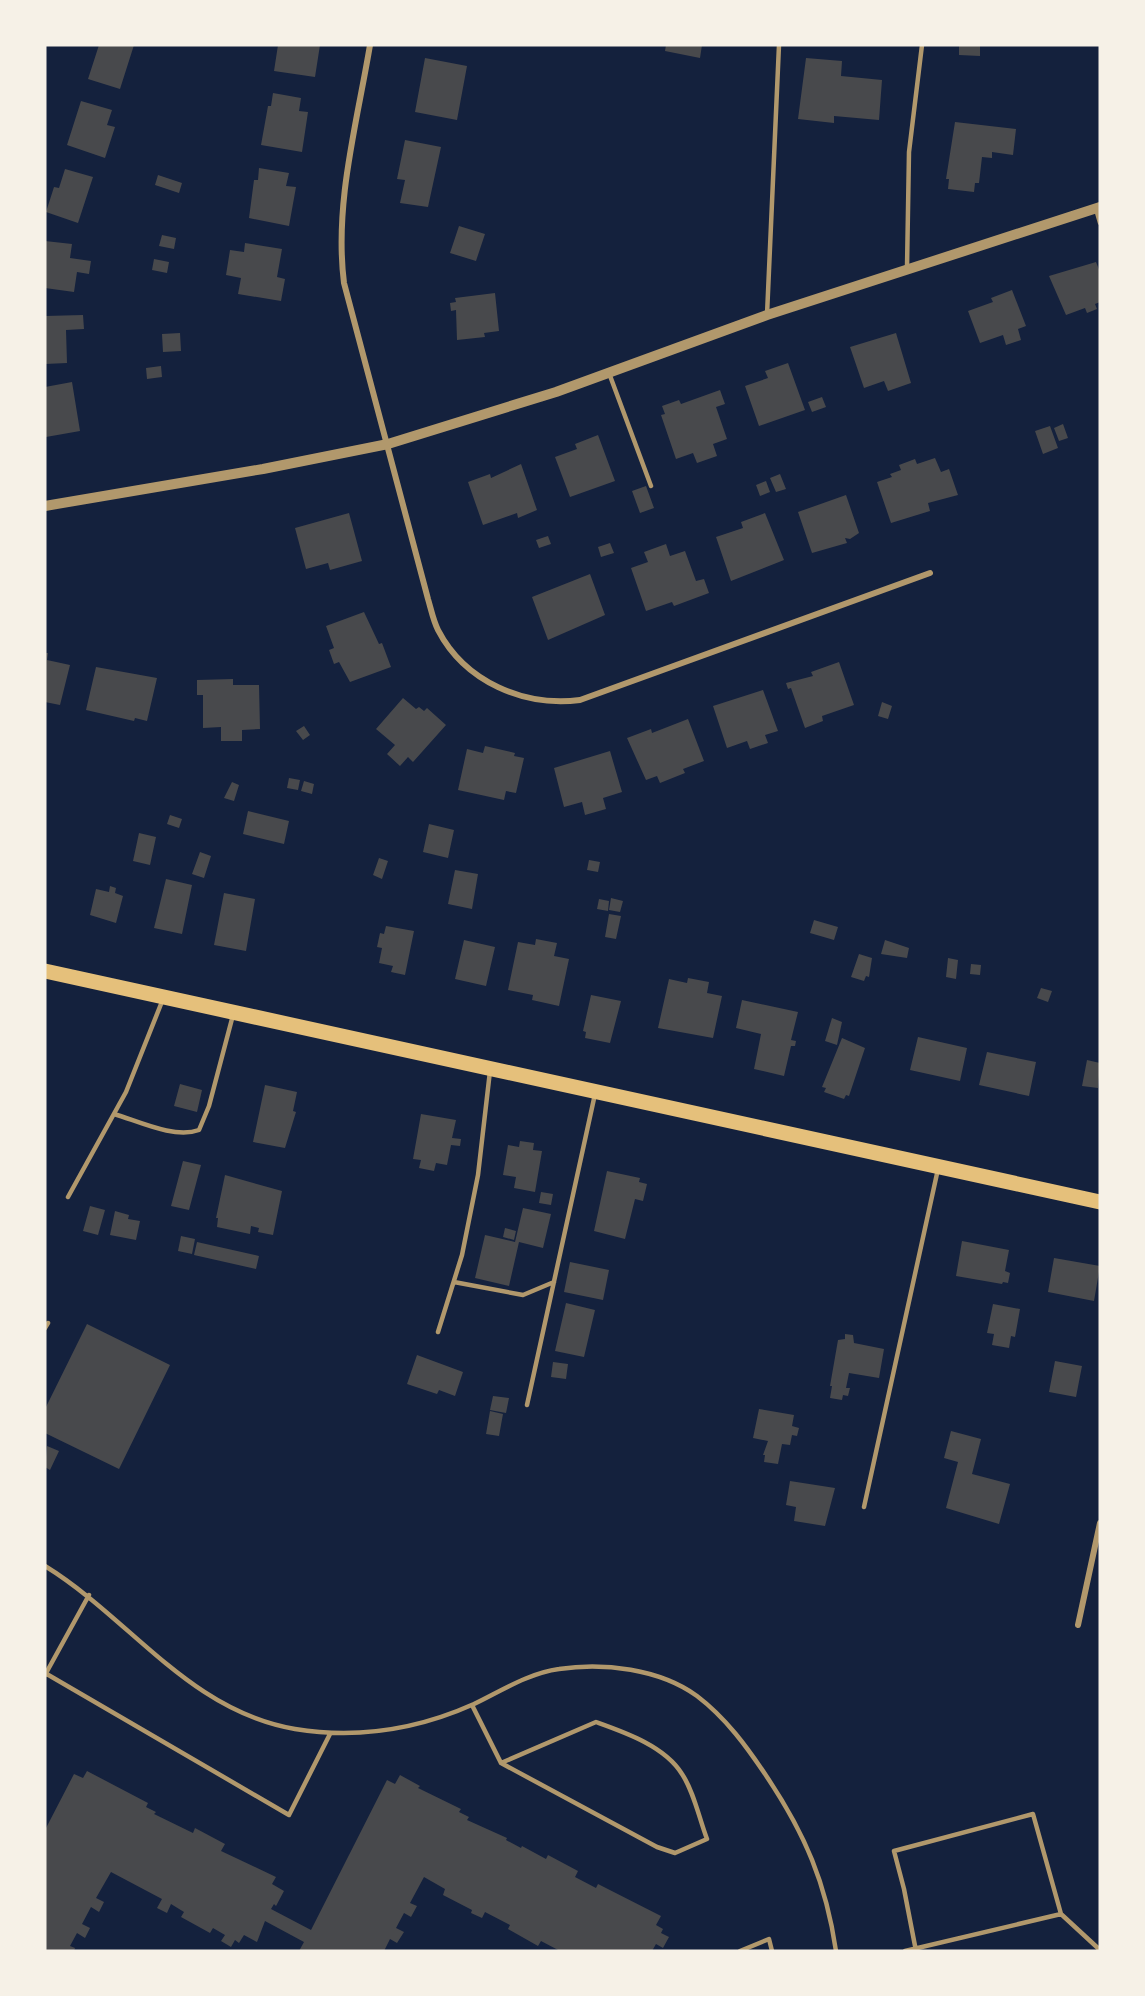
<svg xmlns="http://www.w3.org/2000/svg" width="1145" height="1996" font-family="Jost,sans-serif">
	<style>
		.building { fill: #48494c }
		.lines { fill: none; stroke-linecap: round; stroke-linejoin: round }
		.service { stroke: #b1986c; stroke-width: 4.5 }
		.minor { stroke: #b1986c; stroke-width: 6 }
		.tertiary { stroke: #b1986c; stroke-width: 10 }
		.primary { stroke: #e5c07b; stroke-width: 15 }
	</style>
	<rect width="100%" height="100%" fill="#14213d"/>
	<path class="building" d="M 99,45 L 134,45 L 120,89 L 88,79 Z
		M 278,45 L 320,45 L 315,77 L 274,71 Z
		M 666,45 L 702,45 L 700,58 L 665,51 Z
		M 959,45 L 980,45 L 980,56 L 959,55 Z
		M 425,58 L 467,66 L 457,120 L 415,112 Z
		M 806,58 L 842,61 L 841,76 L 882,80 L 879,120 L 834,116 L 834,123 L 798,119 Z
		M 273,93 L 301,98 L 299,111 L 308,112 L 302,152 L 261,145 L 268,106 L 271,106 Z
		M 81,101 L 112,110 L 107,125 L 115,127 L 105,158 L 67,145 Z
		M 955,122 L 1016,129 L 1013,155 L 992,152 L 992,158 L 982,157 L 979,183 L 975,183 L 974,192 L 948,189 L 949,179 L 946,179 Z
		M 405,140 L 441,147 L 428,207 L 400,203 L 405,180 L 397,179 Z
		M 259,168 L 289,173 L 286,186 L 296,187 L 289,226 L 249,218 L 254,180 L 258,180 Z
		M 65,169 L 93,177 L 78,223 L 46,212 L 54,187 L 59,188 Z
		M 158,175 L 182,183 L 179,193 L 155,185 Z
		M 459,226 L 485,234 L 476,261 L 450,253 Z
		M 162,235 L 176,238 L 174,249 L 159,246 Z
		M 45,241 L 72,244 L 70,258 L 91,261 L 89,274 L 77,272 L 74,292 L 45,288 Z
		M 245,243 L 282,249 L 277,277 L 285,279 L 281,301 L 238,294 L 241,278 L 226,275 L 230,250 L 244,252 Z
		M 154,259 L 169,262 L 167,273 L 152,270 Z
		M 1096,262 L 1100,272 L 1100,302 L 1095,304 L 1097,309 L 1087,313 L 1085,308 L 1066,315 L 1049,276 Z
		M 1012,290 L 1026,326 L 1018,329 L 1021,340 L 1006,345 L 1003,335 L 980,343 L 968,311 L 993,302 L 991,298 Z
		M 495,293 L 499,331 L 484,333 L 485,337 L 457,340 L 456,310 L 451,311 L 450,303 L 456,302 L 455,298 Z
		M 83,315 L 84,329 L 66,330 L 67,363 L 45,364 L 45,316 Z
		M 180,333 L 181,351 L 163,352 L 162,334 Z
		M 896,333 L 911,383 L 888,391 L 884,381 L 864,388 L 850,347 Z
		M 788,363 L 805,410 L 759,426 L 745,386 L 768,378 L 765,371 Z
		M 161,366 L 162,377 L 147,379 L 146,368 Z
		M 72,382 L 80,431 L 46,437 L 45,387 Z
		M 720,390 L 725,404 L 716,407 L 727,439 L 713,444 L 717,456 L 697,463 L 693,453 L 676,459 L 661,415 L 665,414 L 662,406 L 679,400 L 681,404 Z
		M 822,397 L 826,407 L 812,412 L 808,402 Z
		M 1063,424 L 1068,438 L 1059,441 L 1054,428 Z
		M 1050,426 L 1058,448 L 1043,454 L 1035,431 Z
		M 598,435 L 615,481 L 570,497 L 555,457 L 577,449 L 575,444 Z
		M 935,458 L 941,472 L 949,469 L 958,495 L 928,503 L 930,511 L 891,523 L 877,482 L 892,477 L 890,474 L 901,470 L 899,465 L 915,459 L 917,464 Z
		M 521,464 L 537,510 L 518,518 L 517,513 L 483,525 L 468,482 L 490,474 L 491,478 Z
		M 780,474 L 786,489 L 776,492 L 770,478 Z
		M 766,481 L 770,492 L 760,496 L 756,485 Z
		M 646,486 L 654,508 L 640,513 L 632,491 Z
		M 846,495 L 859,533 L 850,539 L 845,538 L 847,543 L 812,553 L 798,512 Z
		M 349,513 L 362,561 L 330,570 L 328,563 L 306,569 L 295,528 Z
		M 765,513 L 784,560 L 731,581 L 716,537 L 743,528 L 741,522 Z
		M 548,536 L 551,544 L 539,548 L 536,540 Z
		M 610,543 L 614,553 L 601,557 L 598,547 Z
		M 666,544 L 670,556 L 685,551 L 696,581 L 704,579 L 709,593 L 674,606 L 672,602 L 646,611 L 631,568 L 648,562 L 644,552 Z
		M 590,574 L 605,615 L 548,640 L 532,597 Z
		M 364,612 L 379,644 L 382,643 L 391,667 L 350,682 L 339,662 L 334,664 L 329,650 L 334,648 L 326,626 Z
		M 45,653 L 48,653 L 47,660 L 70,665 L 60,705 L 45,702 Z
		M 839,662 L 854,705 L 822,716 L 823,721 L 805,728 L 791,688 L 788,689 L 786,683 L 813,676 L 811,672 Z
		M 96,667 L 157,678 L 147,721 L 135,718 L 134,721 L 86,710 Z
		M 233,679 L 233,685 L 259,685 L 260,729 L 242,730 L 242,741 L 221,741 L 221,727 L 203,728 L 203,695 L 197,695 L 197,680 Z
		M 763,690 L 778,731 L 765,735 L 768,743 L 750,749 L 747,741 L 727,748 L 713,706 Z
		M 403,698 L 416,709 L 419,707 L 424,711 L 427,708 L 446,725 L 413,762 L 408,757 L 400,766 L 387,754 L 395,745 L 376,729 Z
		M 882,702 L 892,706 L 888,719 L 878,716 Z
		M 688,719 L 704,761 L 683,769 L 685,773 L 660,783 L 657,776 L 646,780 L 627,738 L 651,729 L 652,733 Z
		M 304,726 L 310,735 L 303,740 L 296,731 Z
		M 485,746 L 515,753 L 514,756 L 524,758 L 516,793 L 506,791 L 504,800 L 458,790 L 467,749 L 483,753 Z
		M 610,751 L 622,792 L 603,798 L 606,809 L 585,815 L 582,802 L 564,807 L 554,768 Z
		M 289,778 L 300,780 L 298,790 L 287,788 Z
		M 304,781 L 314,784 L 312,794 L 301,791 Z
		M 232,782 L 239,785 L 234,801 L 224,798 Z
		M 248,811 L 289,821 L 284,844 L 243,834 Z
		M 170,815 L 182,819 L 179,828 L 167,824 Z
		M 429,824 L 454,830 L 448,858 L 423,852 Z
		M 139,833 L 156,837 L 150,865 L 133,861 Z
		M 200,852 L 211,856 L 204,878 L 192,874 Z
		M 379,858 L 388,861 L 382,879 L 373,875 Z
		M 589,860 L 600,862 L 598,872 L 587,870 Z
		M 455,870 L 478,874 L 472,909 L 448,904 Z
		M 166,879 L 192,885 L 182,934 L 154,928 Z
		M 110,886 L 116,888 L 115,893 L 123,896 L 116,923 L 90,915 L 96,889 L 109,892 Z
		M 224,893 L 255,899 L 246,951 L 214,945 Z
		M 611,898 L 623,901 L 620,912 L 609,910 Z
		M 599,899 L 609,901 L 608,911 L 597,909 Z
		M 609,914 L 621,916 L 616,939 L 605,937 Z
		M 814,920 L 838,927 L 834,940 L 810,933 Z
		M 386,926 L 414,931 L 405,975 L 391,972 L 393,966 L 379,963 L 382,948 L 377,947 L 380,933 L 384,934 Z
		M 536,939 L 557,943 L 554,956 L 569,959 L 559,1006 L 532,1000 L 533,995 L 508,990 L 518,942 L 535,945 Z
		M 464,940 L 495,947 L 486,986 L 455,979 Z
		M 885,940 L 909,948 L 907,958 L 881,954 Z
		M 859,954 L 872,958 L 869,977 L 866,976 L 864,981 L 851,977 Z
		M 948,958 L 958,960 L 956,979 L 946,977 Z
		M 971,964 L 981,965 L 980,975 L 970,974 Z
		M 688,978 L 709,982 L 707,993 L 722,996 L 713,1038 L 658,1028 L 669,979 L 687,983 Z
		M 1041,988 L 1052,991 L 1048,1002 L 1037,998 Z
		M 591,995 L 621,1001 L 610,1043 L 585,1038 L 586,1032 L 583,1031 Z
		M 742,1000 L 798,1012 L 791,1040 L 796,1041 L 795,1046 L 791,1046 L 784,1076 L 754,1069 L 761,1034 L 736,1028 Z
		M 832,1018 L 842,1022 L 837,1045 L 825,1041 Z
		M 918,1037 L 967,1048 L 960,1081 L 910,1070 Z
		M 842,1038 L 865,1048 L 849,1096 L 846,1095 L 844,1099 L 824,1092 L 826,1088 L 822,1087 Z
		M 987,1052 L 1036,1062 L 1029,1096 L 979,1085 Z
		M 1087,1060 L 1100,1063 L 1098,1088 L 1082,1086 Z
		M 180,1084 L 202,1090 L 197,1112 L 174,1106 Z
		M 265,1085 L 297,1092 L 293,1111 L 296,1112 L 285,1148 L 253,1142 Z
		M 421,1114 L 456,1120 L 452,1138 L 461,1139 L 460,1146 L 451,1145 L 447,1165 L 436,1163 L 434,1171 L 419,1168 L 421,1160 L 413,1159 Z
		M 520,1141 L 534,1143 L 533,1150 L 542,1151 L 535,1192 L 514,1188 L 516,1177 L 503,1175 L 508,1145 L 519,1147 Z
		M 183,1161 L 201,1165 L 189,1210 L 171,1206 Z
		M 607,1171 L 640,1178 L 639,1182 L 647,1184 L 643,1201 L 635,1199 L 625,1239 L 594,1231 Z
		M 225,1175 L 282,1191 L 273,1235 L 258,1232 L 259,1228 L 251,1226 L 250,1234 L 217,1227 L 218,1218 L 216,1218 Z
		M 541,1192 L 553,1194 L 551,1205 L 539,1203 Z
		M 90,1206 L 105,1210 L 98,1235 L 83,1231 Z
		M 523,1208 L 551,1214 L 543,1248 L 519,1242 L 509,1286 L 475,1278 L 485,1235 L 515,1242 Z
		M 115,1211 L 129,1215 L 128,1219 L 140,1221 L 136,1240 L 110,1235 Z
		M 505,1228 L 516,1231 L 514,1240 L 503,1237 Z
		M 181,1236 L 195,1239 L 192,1254 L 178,1251 Z
		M 962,1241 L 1009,1250 L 1005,1271 L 1010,1273 L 1008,1283 L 1003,1282 L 1002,1284 L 956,1276 Z
		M 197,1242 L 259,1256 L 256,1269 L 194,1255 Z
		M 1054,1258 L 1100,1266 L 1094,1301 L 1048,1292 Z
		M 570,1262 L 609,1270 L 603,1300 L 564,1292 Z
		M 566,1303 L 595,1310 L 584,1357 L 555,1351 Z
		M 993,1304 L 1020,1309 L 1015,1337 L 1011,1336 L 1009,1348 L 992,1345 L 994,1334 L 987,1333 Z
		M 87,1324 L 170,1365 L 119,1469 L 45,1433 L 45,1409 Z
		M 845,1334 L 853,1335 L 854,1343 L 884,1349 L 879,1378 L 849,1373 L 846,1388 L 850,1388 L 848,1396 L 843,1395 L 842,1400 L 830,1398 L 832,1386 L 830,1386 L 838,1340 L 845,1339 Z
		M 417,1355 L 463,1372 L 455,1396 L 439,1390 L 437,1394 L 407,1384 Z
		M 1055,1361 L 1082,1366 L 1076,1397 L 1049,1392 Z
		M 553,1362 L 568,1364 L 566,1379 L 551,1377 Z
		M 493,1396 L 509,1398 L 506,1413 L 490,1410 Z
		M 759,1409 L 794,1415 L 792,1426 L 799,1428 L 797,1436 L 792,1435 L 790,1445 L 782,1444 L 778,1464 L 764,1462 L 765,1455 L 763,1455 L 768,1441 L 753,1438 Z
		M 490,1411 L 503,1414 L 499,1436 L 486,1434 Z
		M 951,1431 L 981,1439 L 972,1474 L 1010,1484 L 999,1524 L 946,1508 L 958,1462 L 944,1458 Z
		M 47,1446 L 59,1451 L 50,1470 L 45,1467 Z
		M 790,1481 L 835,1488 L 825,1526 L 794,1521 L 796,1507 L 786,1505 Z
		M 87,1771 L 148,1803 L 146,1807 L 156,1812 L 154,1814 L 193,1833 L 195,1828 L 225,1844 L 221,1851 L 276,1877 L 272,1884 L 284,1891 L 276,1906 L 274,1904 L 271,1909 L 311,1930 L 387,1780 L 395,1784 L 400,1775 L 420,1786 L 418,1788 L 461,1809 L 459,1812 L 469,1817 L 467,1820 L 507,1838 L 506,1840 L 521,1848 L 522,1846 L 546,1859 L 548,1855 L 578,1871 L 575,1877 L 596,1888 L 598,1884 L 661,1916 L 656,1925 L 663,1929 L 661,1933 L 669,1937 L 663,1948 L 656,1944 L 652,1951 L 560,1951 L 541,1941 L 538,1946 L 508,1929 L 510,1925 L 485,1912 L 482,1918 L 471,1913 L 472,1910 L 443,1895 L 445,1889 L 424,1877 L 410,1903 L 417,1906 L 411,1917 L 404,1913 L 396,1928 L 404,1932 L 397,1943 L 390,1939 L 384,1951 L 299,1951 L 304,1942 L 265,1921 L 257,1942 L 244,1935 L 239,1943 L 235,1940 L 231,1947 L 221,1941 L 225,1935 L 213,1928 L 210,1933 L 181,1917 L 184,1912 L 171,1904 L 167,1913 L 157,1908 L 162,1899 L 111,1872 L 96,1898 L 104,1902 L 99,1912 L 91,1907 L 82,1924 L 90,1928 L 85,1938 L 77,1933 L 70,1946 L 75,1948 L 74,1951 L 45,1951 L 45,1830 L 74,1774 L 83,1778 Z"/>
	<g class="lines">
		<path class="service" d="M 1096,209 L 1100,223
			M 907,268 L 909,152 L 922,45
			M 767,315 L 779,45
			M 609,373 L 651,486
			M 114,1114 C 138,1121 174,1139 199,1130 L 209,1106 L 233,1015
			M 68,1197 L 126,1092 L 163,999
			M 454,1282 L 523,1295 L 554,1282
			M 45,1328 L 48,1323
			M 438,1332 L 462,1255 L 478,1175 L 490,1071
			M 527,1405 L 595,1094
			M 864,1507 L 938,1169
			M 45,1566 C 131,1619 189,1711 295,1729 C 357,1739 416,1730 474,1704 C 501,1691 529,1673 559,1669 C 603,1662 660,1669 697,1696 C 726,1718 747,1747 767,1777 C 805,1834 826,1883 836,1951
			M 45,1673 L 289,1815 L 330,1734
			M 45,1675 L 89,1595
			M 472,1705 L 501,1763
			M 596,1722 C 624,1732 665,1746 682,1774 C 694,1792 699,1818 707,1839 L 675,1853 L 657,1847 L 501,1763 Z
			M 740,1951 L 769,1939 L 772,1951
			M 905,1951 L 1061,1914 L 1100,1950
			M 916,1951 L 904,1889 L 894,1851 L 1033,1814 L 1061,1914"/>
		<path class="minor" d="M 370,45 C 357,123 334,204 344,283 L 428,599 C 431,609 433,620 438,630 C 465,682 524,707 580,700 L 930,573
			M 1078,1625 L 1100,1523"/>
		<path class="tertiary" d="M 45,506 L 263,469 L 388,444 L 556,392 L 767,315 L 1100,207"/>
		<path class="primary" d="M 45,971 L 1100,1202"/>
	</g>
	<rect width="1145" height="1996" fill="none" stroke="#f6f1e7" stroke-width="93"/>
</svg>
